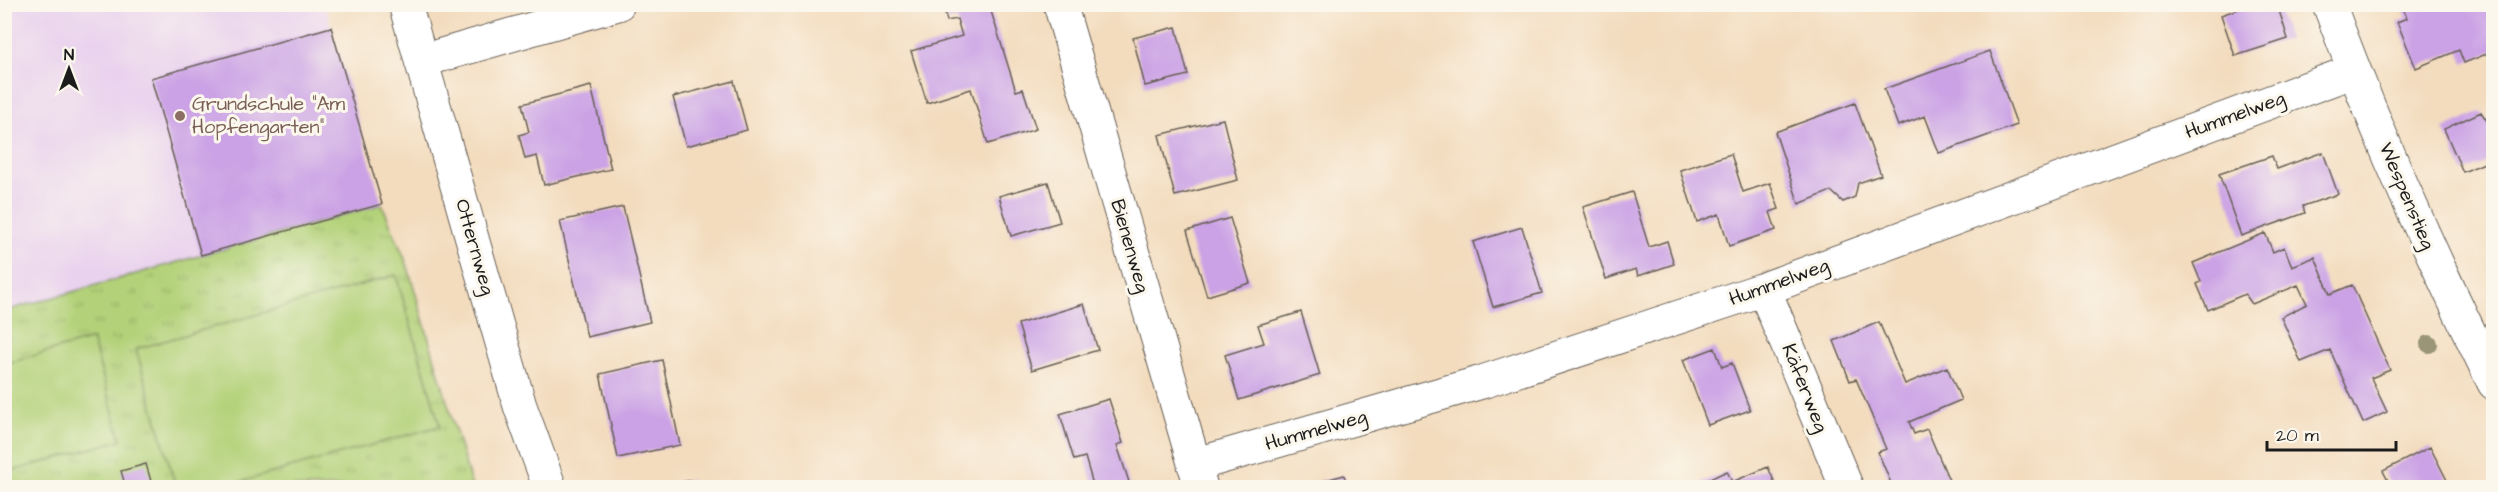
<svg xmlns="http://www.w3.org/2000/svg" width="2498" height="492" font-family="'Architects Daughter',sans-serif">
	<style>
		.built { fill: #e9d2ee }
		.park { fill: url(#park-tufts); stroke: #67764a; stroke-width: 1.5 }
		.pitch { fill: #b2d178; stroke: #67764a; stroke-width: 1.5 }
		.building { fill: #cba2e5 }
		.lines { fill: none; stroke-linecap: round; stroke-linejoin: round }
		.minor-casing { stroke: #675f55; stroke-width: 35 }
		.minor { stroke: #fff; stroke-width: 33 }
		.tree { fill: #999576 }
		.education-dot { fill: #8d6e63; stroke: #fbf7ec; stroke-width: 2 }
		.labels { text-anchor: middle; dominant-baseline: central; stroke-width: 6; stroke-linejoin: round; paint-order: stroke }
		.education-label { font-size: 20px; fill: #785e54; stroke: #fbf7ec; text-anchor: start }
		.street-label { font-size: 20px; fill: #1c1c1c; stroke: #fbf7ec }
	</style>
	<defs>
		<pattern id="park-tufts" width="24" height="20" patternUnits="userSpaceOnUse" patternTransform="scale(1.5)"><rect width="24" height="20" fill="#b2d178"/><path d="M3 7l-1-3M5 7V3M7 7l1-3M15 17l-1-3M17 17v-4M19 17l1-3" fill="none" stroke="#98b367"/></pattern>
	</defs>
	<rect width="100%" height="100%" fill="#fbf7ec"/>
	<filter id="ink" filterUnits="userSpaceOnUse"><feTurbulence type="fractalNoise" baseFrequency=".0167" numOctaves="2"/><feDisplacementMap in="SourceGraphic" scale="12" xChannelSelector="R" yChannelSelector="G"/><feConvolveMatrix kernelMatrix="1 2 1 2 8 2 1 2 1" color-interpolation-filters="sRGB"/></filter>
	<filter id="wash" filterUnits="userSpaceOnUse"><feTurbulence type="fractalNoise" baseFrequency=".008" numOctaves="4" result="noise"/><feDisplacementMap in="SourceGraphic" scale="24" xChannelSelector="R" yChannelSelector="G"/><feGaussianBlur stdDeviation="1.35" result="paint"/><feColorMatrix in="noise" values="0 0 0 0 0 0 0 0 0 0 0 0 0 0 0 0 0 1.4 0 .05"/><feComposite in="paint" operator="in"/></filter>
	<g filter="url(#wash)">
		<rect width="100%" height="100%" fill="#f3dcbe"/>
		<path class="built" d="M5 5H325L382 204 5 311Z"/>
		<path class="park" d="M382 204 407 264 472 487 5 488V311Z"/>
		<path class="pitch" d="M396 275 440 426 222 487H176L136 349Z
			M92 339 121 440 5 473V364Z"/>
		<g id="blocks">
			<path class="building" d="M942 4H999L990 8 1016 91 1023 89 1036 129 988 144 971 89 927 103 911 51 962 36 957 19 947 21Z
				M2253 4H2277L2288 39 2235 56 2221 15Z
				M2401 4H2494V51L2464 63 2459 50 2416 68 2397 22 2407 18Z
				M331 27 382 204 201 255 151 78Z
				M1176 27 1188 75 1145 86 1133 38Z
				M1990 51 2017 125 1939 153 1925 116 1898 126 1884 89Z
				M734 81 747 130 686 146 673 97Z
				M591 86 611 169 544 185 537 156 525 159 519 135 529 132 522 104Z
				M1855 103 1881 175 1858 183 1855 197 1843 202 1831 191 1799 204 1775 132Z
				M2481 112 2487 121 2494 118V159L2463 172 2444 129Z
				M1223 119 1238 180 1175 196 1159 135Z
				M2323 152 2338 194 2303 206 2305 213 2241 236 2219 174 2272 156 2277 169Z
				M1731 154 1743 192 1770 183 1779 209 1770 212 1776 230 1729 246 1719 214 1697 222 1680 170Z
				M1048 182 1060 222 1011 236 999 196Z
				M1632 192 1649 247 1667 241 1674 264 1638 276 1636 269 1606 279 1583 207Z
				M623 207 650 322 587 337 560 221Z
				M1230 218 1250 283 1207 296 1187 231Z
				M1522 227 1542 293 1493 307 1473 242Z
				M2265 233 2273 252 2284 247 2292 266 2315 257 2330 294 2352 285 2390 370 2371 378 2387 412 2363 423 2330 350 2301 362 2281 317 2307 304 2298 285 2252 304 2245 294 2208 310 2197 284 2201 282 2193 263Z
				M1084 304 1098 350 1032 370 1018 324Z
				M1301 312 1320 375 1239 400 1225 355 1264 343 1258 325Z
				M1879 322 1905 384 1947 367 1961 400 1909 422 1914 434 1927 429 1949 480 1931 488H1893L1878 452 1886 449 1856 379 1850 381 1834 341Z
				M1715 348 1722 367 1732 363 1750 410 1708 425 1683 360Z
				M662 360 680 445 618 458 600 374Z
				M1109 399 1123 443 1117 445 1131 488H1094L1085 457 1074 460 1060 414Z
				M2430 447 2451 488H2392L2383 471Z
				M146 464 153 488H126L121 471Z
				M1768 467 1777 488H1690L1727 471 1732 482Z
				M1344 475 1348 488H1301V487Z
				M692 480 694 488H658V486Z"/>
		</g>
	</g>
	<g filter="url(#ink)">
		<use href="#blocks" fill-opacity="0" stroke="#675f55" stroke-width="1.5"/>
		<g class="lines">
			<defs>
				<path id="minor" d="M405 4 520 406 550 488
					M1060 4 1201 487
					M2329 4C2377 134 2433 260 2494 383
					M421 61 618 4
					M1764 289 1847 488
					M1194 465 1482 382 1764 289 2354 71"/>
			</defs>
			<use href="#minor" class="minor-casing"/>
			<use href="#minor" class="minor"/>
		</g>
		<circle class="tree" cx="2429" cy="344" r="9"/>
	</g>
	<circle class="education-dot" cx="180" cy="116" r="6"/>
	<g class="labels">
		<g class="education-label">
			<text x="192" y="104">Grundschule "Am<tspan x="192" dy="23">Hopfengarten"</tspan></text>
		</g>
		<g class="street-label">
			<text transform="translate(2235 115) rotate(-20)">Hummelweg</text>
			<text transform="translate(2407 196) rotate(67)">Wespenstieg</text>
			<text transform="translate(1130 246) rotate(74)">Bienenweg</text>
			<text transform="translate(475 247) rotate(74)">Otternweg</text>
			<text transform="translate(1779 282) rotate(-20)">Hummelweg</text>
			<text transform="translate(1805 388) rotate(68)">Käferweg</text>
			<text transform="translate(1316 430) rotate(-16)">Hummelweg</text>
		</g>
	</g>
	<rect width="2498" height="492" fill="none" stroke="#fbf7ec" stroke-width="24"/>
	<g transform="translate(69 69)" stroke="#fbf7ec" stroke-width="4.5" paint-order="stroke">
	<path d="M0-4.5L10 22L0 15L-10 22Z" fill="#1c1c1c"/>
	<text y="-9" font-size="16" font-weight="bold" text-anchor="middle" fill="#1c1c1c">N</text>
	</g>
	<path d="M2267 441v9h129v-9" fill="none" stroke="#1c1c1c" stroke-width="3"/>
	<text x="2276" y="441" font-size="18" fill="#1c1c1c" stroke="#fbf7ec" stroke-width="4.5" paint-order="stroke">20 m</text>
</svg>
